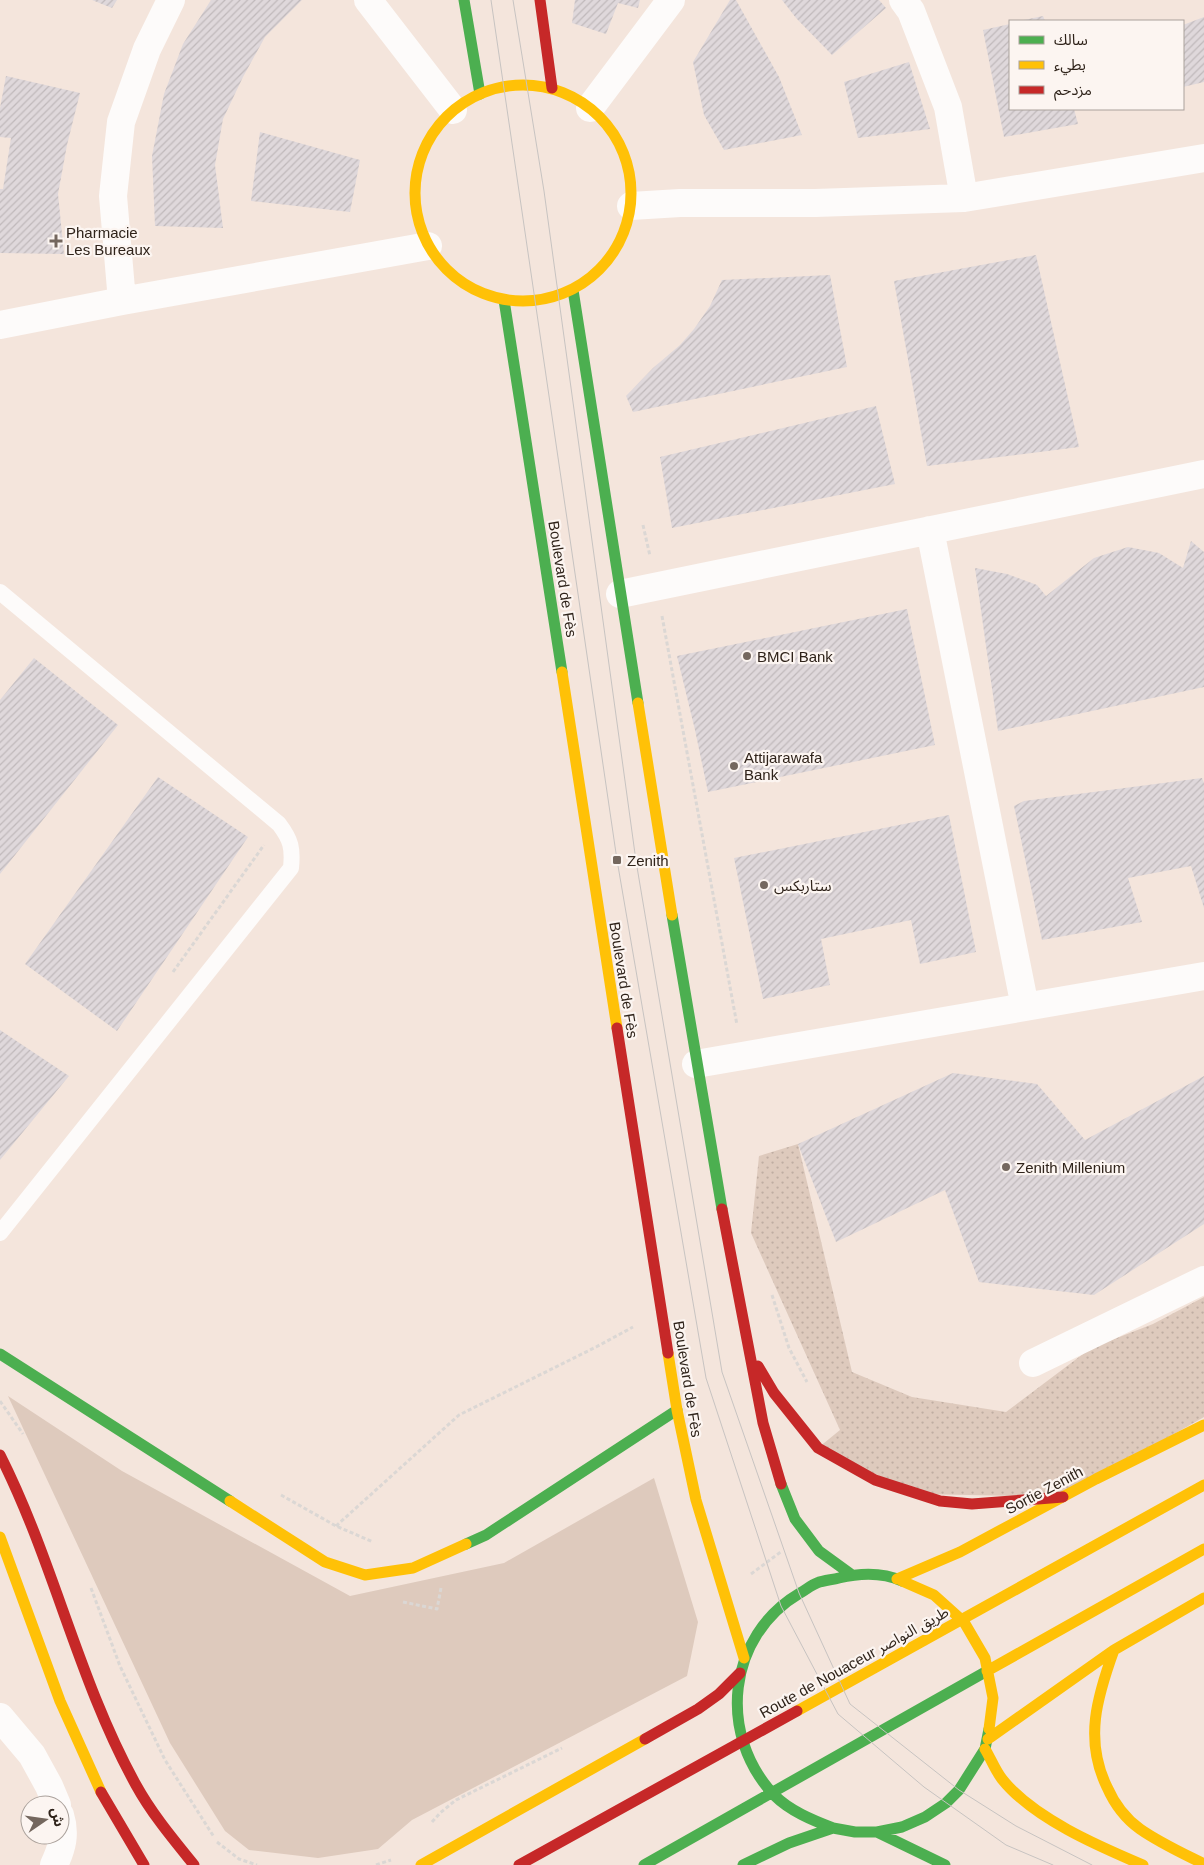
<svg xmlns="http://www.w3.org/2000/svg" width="1204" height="1865" font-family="Arial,'Noto Sans Arabic',sans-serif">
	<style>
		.grass { fill: #decabd }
		.park { fill: url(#park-dots) }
		.building { fill: url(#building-hatch) }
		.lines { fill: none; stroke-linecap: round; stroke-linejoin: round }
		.path { stroke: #dbd7d4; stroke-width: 3; stroke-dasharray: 4 2.5; stroke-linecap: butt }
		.lane { stroke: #fdfbfa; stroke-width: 16 }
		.street { stroke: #fdfbfa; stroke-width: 28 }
		.fast { stroke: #4caf50; stroke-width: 11 }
		.slow { stroke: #ffc107; stroke-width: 11 }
		.jam { stroke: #c62828; stroke-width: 11 }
		.tram { stroke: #c7c3c1; stroke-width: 1 }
		.poi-dot { fill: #74675e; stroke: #fcf5f1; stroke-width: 2 }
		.labels { text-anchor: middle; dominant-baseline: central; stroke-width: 4.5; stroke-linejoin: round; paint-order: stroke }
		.poi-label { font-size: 15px; fill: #2f231a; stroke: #fcf5f1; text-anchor: start }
		.street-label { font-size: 15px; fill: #2f231a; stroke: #fcf5f1 }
	</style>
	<defs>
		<pattern id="park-dots" width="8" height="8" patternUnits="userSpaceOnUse" patternTransform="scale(1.25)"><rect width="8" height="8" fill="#decabd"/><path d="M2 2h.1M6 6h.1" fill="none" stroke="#bfada2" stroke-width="1.8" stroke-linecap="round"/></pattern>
		<pattern id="building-hatch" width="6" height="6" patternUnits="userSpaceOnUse" patternTransform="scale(1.25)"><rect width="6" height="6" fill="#dfd8db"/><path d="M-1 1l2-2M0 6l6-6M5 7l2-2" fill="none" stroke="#c0b9bb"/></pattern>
	</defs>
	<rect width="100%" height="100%" fill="#f4e5dc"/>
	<path class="grass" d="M8 1396 122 1471 350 1596 504 1563 654 1478 698 1622 687 1676 412 1820 378 1849 318 1858 249 1850 225 1831 170 1743Z"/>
	<path class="park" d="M798 1144 852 1372 912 1397 1006 1412 1091 1348 1153 1324 1204 1297V1417L1063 1497 919 1494 818 1448 840 1430 751 1233 759 1156Z"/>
	<path class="building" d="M92 0H117L112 8Z
		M211 0H302L265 37 243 77 223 119 215 165 223 228 155 226 152 156 164 94 183 44Z
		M575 0H640L638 8 618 3 606 34 572 23Z
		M730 0H736L779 77 802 135 724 150 704 115 693 62Z
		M782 0H879L886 8 832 55 796 18Z
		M1043 16 1045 21H1024V20Z
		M1204 17V82L1183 87V25Z
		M1010 24V109H1074L1078 124 1004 137 983 30Z
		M909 62 930 129 858 138 844 82Z
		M6 76 80 93 67 145 58 194 64 254 0 253V189H3L11 138 0 137V108Z
		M260 132 360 160 350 212 251 201Z
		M1036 255 1079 447 927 466 894 281Z
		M830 275 847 367 633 412 626 396 653 368 680 345 694 329 710 306 722 280Z
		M876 406 895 484 672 528 660 457Z
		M1191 541 1204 552V687L998 731 975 568 1007 574 1037 585 1046 596 1094 558 1128 547 1159 553 1183 568Z
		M907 609 935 745 708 792 695 730 677 656Z
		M34 658 118 725 0 874V700Z
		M158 777 248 837 117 1031 25 964Z
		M1202 778 1204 783V908L1191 866 1128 878 1142 922 1042 940 1014 806 1024 801Z
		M949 815 976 952 920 964 911 920 821 939 830 985 763 999 734 858Z
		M0 1030 69 1076 0 1160Z
		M953 1073 1037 1084 1085 1140 1204 1076V1224L1094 1295 979 1282 945 1190 836 1242 798 1144Z"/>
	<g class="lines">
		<path class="path" d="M643 525 650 556
			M662 616 737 1025
			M173 972 264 845
			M772 1295 789 1348 807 1382
			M0 1401 23 1434
			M281 1495 336 1526 373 1542
			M336 1526 459 1415 596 1347 633 1327
			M751 1574 782 1551
			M91 1588 120 1666 165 1760 214 1837
			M403 1602 437 1609 441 1588
			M432 1822 440 1813 456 1800 562 1748
			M217 1842 239 1859 257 1865
			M376 1865 391 1860"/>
		<path class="lane" d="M0 592 279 824C291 840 293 848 291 868L0 1233"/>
		<path class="street" d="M368 0 453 110
			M903 0 911 11 948 107 964 198
			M590 108 671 0
			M631 206 680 203H815L964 198 1204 158
			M122 301 113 196 121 122 147 49 171 0
			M0 325 122 301 428 246
			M930 530 1025 1007
			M620 594 1204 474
			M696 1064 1204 976
			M1033 1363 1204 1280
			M0 1717 32 1755 49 1786 57 1805
			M54 1865C62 1848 66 1834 60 1815"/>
		<path class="fast" d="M464 0 480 94
			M573 290 638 703
			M504 300 562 672
			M672 915 722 1209
			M0 1354 230 1501
			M781 1484 795 1519 819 1551 852 1575
			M466 1544 486 1535 677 1410
			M833 1828C812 1820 790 1811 774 1795 717 1734 727 1636 800 1593 806 1590 811 1585 817 1583 824 1580 832 1580 839 1578 860 1573 882 1572 902 1581
			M877 1832 945 1865
			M644 1865 987 1671
			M743 1865 789 1843 833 1828 855 1832H877L902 1827 925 1817 946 1803 959 1790 985 1749 989 1729"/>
		<path class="slow" d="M415 193a108 108 0 1 1 216 0a108 108 0 1 1-216 0Z
			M562 672 617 1028
			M638 703 672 915
			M668 1353 677 1410 696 1500 744 1658
			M230 1501 325 1562 365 1575 413 1568 466 1544
			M0 1537 60 1701 101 1792
			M897 1579 960 1552 1096 1479 1204 1425
			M902 1581 934 1595 964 1622 985 1658 993 1698 989 1729
			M1114 1650C1097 1697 1084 1740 1107 1787 1114 1803 1126 1819 1140 1829 1160 1843 1182 1853 1204 1864
			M987 1671 1204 1549
			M797 1711 1204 1485
			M988 1739 1114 1650 1204 1598
			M985 1749C991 1759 995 1770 1002 1779 1033 1818 1098 1846 1143 1865
			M421 1865 645 1739"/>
		<path class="jam" d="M540 0 552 88
			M617 1028 668 1353
			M722 1209 763 1423 781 1484
			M758 1366 774 1393 818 1448 875 1480 940 1501 972 1504 1063 1497
			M0 1455C54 1562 78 1680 136 1785 152 1814 173 1839 194 1865
			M645 1739 698 1709 719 1694 740 1673
			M101 1792 144 1865
			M519 1865 797 1711"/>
		<path class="tram" d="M491 0 617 860 706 1378 781 1606 838 1714 924 1787 1006 1845 1053 1865
			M513 0 544 191 636 861 722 1372 799 1593 850 1704 959 1790 1016 1826 1092 1865"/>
	</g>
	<g class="poi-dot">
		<path d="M53.5 233.5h5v5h5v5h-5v5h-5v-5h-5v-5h5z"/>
		<circle cx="747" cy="656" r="5"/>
		<circle cx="734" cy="766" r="5"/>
		<rect x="612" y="855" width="10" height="10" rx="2.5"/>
		<circle cx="764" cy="885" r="5"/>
		<circle cx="1006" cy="1167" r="5"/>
	</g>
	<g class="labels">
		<g class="poi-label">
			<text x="66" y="232">Pharmacie<tspan x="66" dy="17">Les Bureaux</tspan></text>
			<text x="757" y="656">BMCI Bank</text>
			<text x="744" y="757">Attijarawafa<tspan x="744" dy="17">Bank</tspan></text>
			<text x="627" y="860">Zenith</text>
			<text x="774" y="885">ستاربكس</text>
			<text x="1016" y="1167">Zenith Millenium</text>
		</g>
		<g class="street-label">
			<text transform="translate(563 579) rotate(81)">Boulevard de Fès</text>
			<text transform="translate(624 980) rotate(81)">Boulevard de Fès</text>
			<text transform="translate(688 1379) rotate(81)">Boulevard de Fès</text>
			<text transform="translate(1044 1490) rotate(-28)">Sortie Zenith</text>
			<text transform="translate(854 1662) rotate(-29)">Route de Nouaceur طريق النواصر</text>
		</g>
	</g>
	<rect x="1009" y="20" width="175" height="90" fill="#fcf5f1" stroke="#aaa19b"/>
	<rect x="1019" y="36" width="25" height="8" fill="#4caf50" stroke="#aaa19b"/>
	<text x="1054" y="45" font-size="15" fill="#2f231a">سالك</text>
	<rect x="1019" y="61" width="25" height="8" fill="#ffc107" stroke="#aaa19b"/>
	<text x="1054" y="70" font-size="15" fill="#2f231a">بطيء</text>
	<rect x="1019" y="86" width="25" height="8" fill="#c62828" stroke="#aaa19b"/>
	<text x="1054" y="95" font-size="15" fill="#2f231a">مزدحم</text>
	<g transform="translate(45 1820) rotate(77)"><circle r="24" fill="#fcf5f1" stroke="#aaa19b"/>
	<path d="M0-4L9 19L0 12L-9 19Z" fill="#74675e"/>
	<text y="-8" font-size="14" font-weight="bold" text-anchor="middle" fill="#2f231a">ش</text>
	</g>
</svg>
